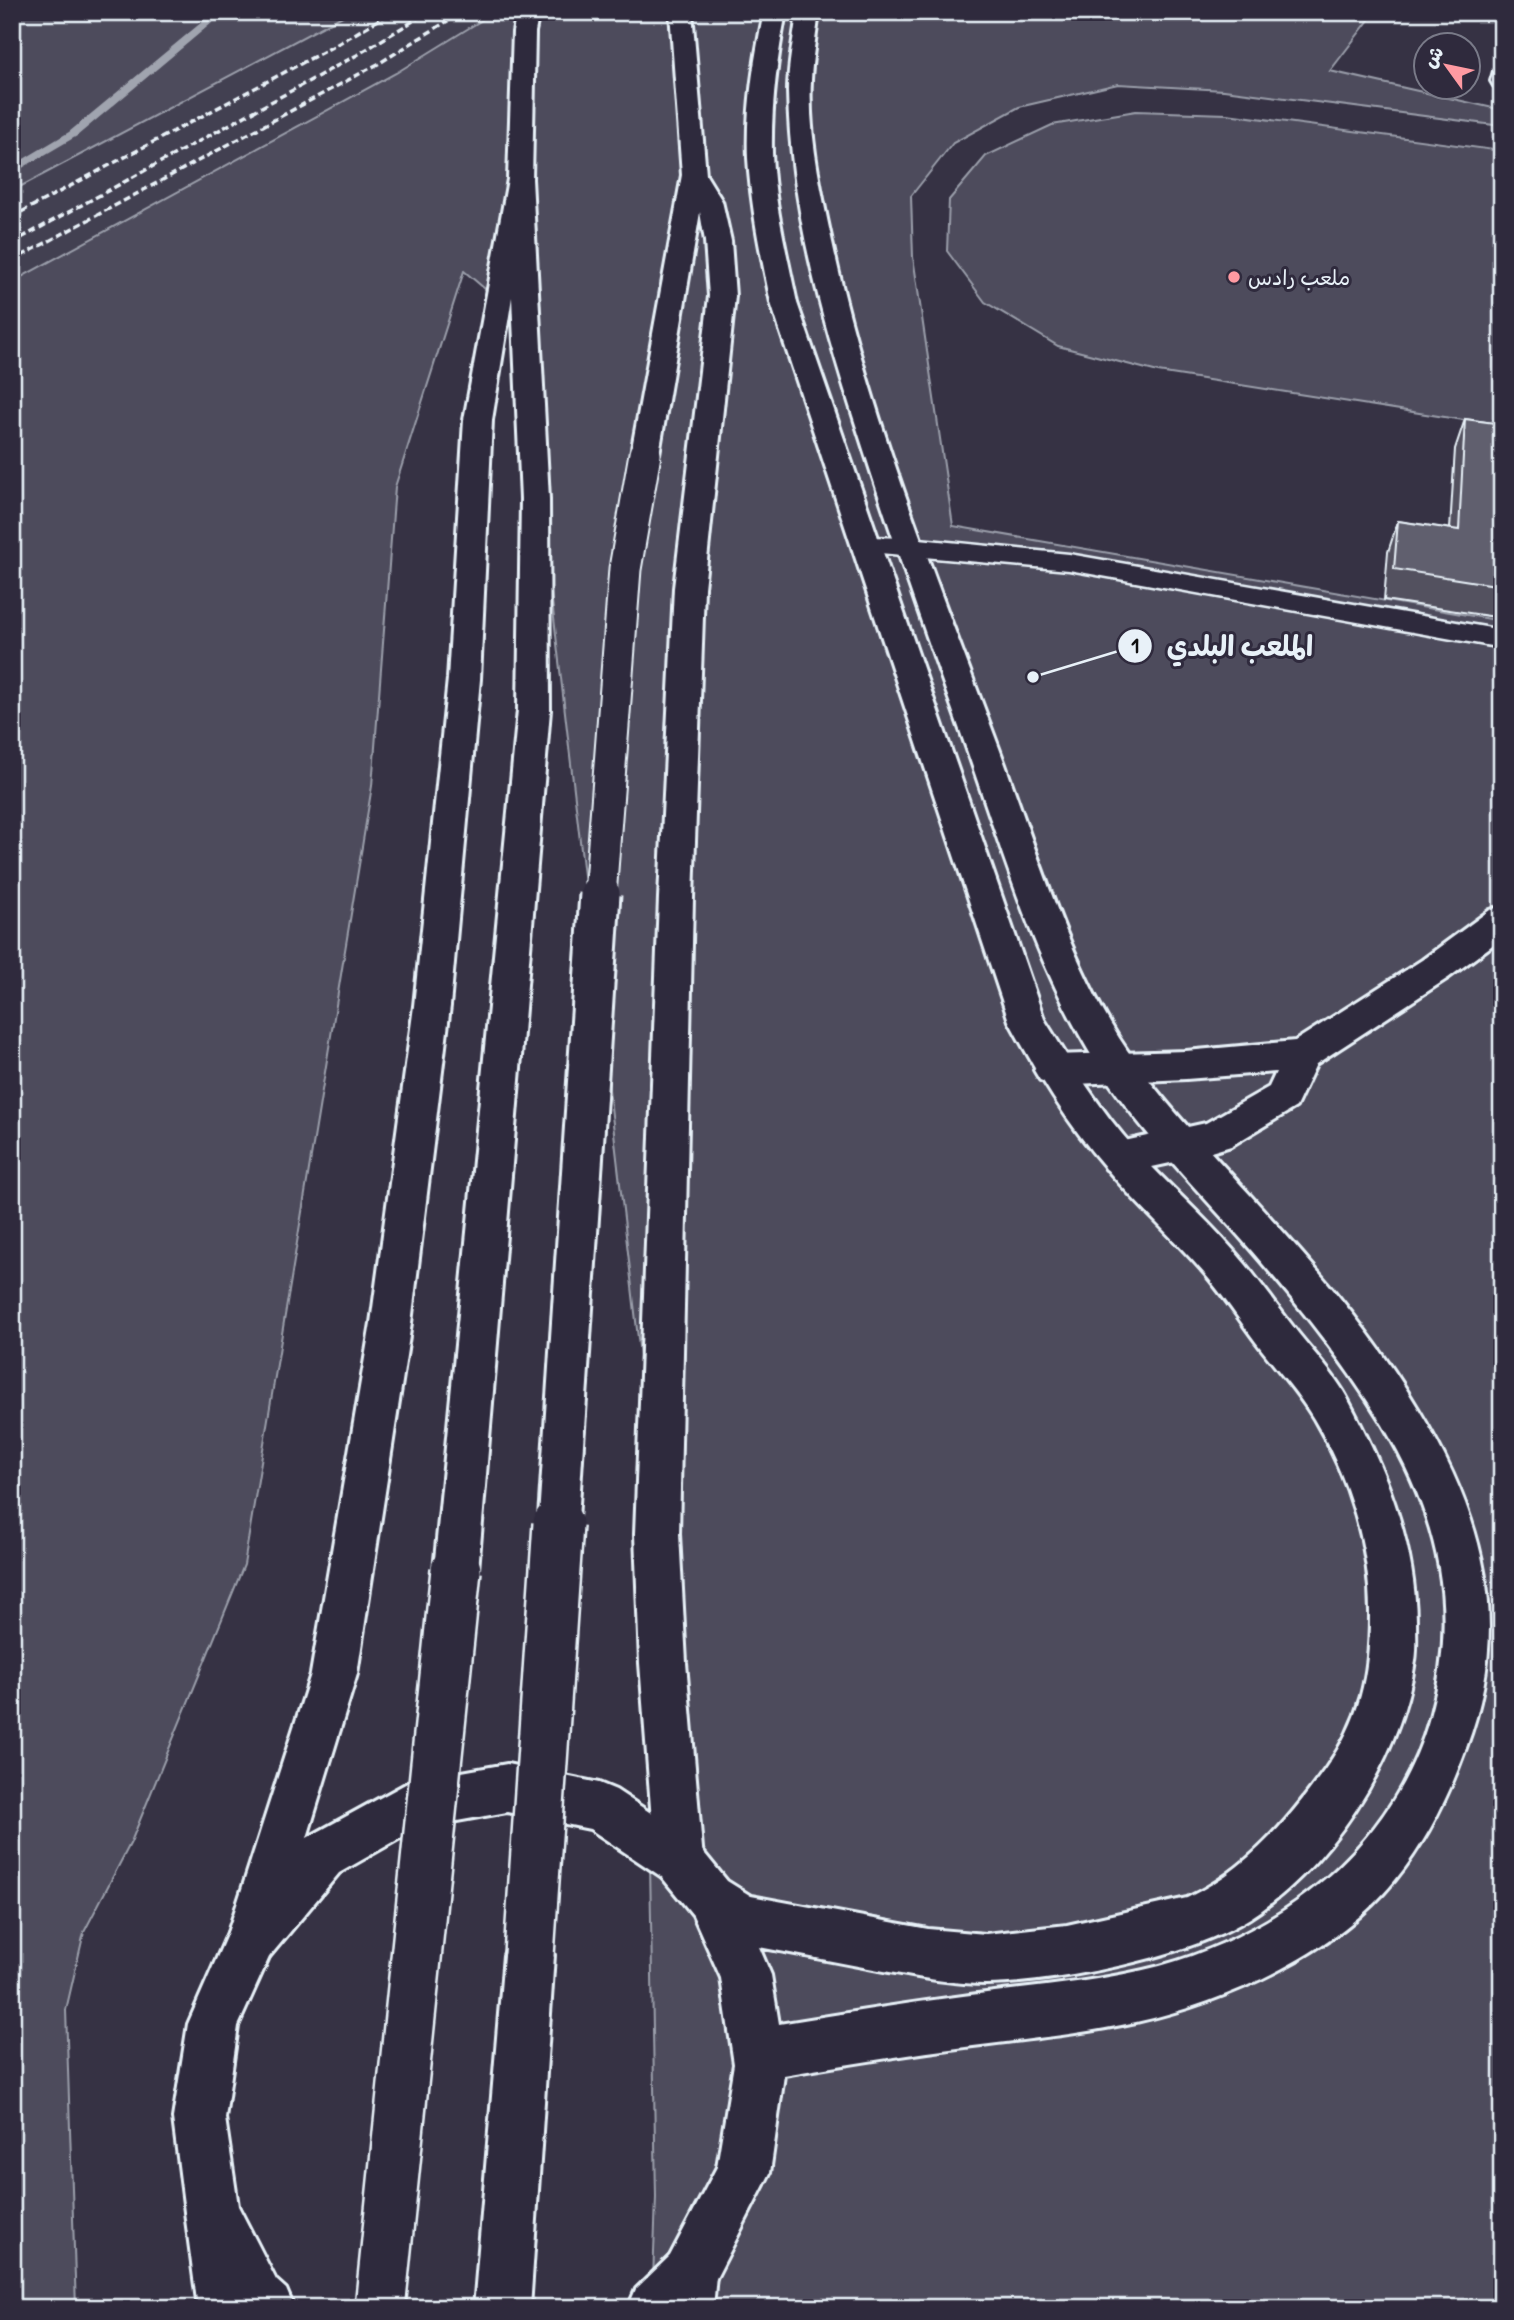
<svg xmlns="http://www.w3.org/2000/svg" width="1514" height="2320" font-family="'Patrick Hand','Playpen Sans Arabic',sans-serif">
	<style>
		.built { fill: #433f51 }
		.green { fill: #4d4b5c; stroke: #9a9eaa; stroke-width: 2 }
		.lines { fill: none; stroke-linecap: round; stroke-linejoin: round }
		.stream { fill: #a0a4af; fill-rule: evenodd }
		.service-casing { stroke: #e8f1f8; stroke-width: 5 }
		.minor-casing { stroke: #e8f1f8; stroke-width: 6 }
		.tertiary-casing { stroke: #e8f1f8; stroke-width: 6 }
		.trunk-casing { stroke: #e8f1f8; stroke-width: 6 }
		.service { fill: #2f2a3d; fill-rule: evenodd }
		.minor { fill: #2f2a3d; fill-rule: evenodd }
		.tertiary { fill: #2f2a3d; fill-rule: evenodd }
		.trunk { fill: #2f2a3d; fill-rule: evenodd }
		.rail { stroke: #e8f1f8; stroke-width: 3.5; stroke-dasharray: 7 3.5; stroke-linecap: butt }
		.trunk-bridge-far2-casing { stroke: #e8f1f8; stroke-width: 35; stroke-linecap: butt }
		.trunk-bridge-far1-casing { stroke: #e8f1f8; stroke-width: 45; stroke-linecap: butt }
		.trunk-bridge-casing { stroke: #e8f1f8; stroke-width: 54; stroke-linecap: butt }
		.trunk-bridge-far2 { stroke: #2f2a3d; stroke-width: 31 }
		.trunk-bridge-far1 { stroke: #2f2a3d; stroke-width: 39 }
		.trunk-bridge { stroke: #2f2a3d; stroke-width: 49 }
		.wall { fill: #53515f; stroke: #e8f1f8; stroke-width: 2 }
		.building { fill: #605e6e; stroke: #e8f1f8; stroke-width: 2 }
		.poi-dot { fill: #ff9aa2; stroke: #2f2a3d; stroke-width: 2.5 }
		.labels { text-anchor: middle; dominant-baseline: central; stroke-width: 6; stroke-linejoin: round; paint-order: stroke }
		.far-poi-label { font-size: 21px; fill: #e8f1f8; stroke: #2f2a3d; text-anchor: start }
		.leader { fill: none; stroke: #e8f1f8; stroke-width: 2.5 }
		.callout-dot { fill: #e8f1f8; stroke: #2f2a3d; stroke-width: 2.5 }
		.mark-label { font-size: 21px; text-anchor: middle; font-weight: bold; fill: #111 }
		.callout-label { font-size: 28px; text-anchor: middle; font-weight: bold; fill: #e8f1f8; stroke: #2f2a3d; stroke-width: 6; stroke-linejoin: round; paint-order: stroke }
	</style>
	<rect width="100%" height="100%" fill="#363244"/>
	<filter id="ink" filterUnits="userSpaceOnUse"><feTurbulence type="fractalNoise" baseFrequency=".0143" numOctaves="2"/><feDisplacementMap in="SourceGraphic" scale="14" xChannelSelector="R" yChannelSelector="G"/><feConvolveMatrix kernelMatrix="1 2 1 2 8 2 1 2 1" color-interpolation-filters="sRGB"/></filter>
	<g filter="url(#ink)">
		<path class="built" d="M350 12H495L396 73 12 282V191Z"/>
		<path class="green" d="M12 12H350L12 191Z
			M495 12H1375L1330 71 1502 110V126L1224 90 1118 84 1019 107 953 143 911 196 913 257 953 526 1502 621V2308H652L656 2197 641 1364 519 318 464 271 395 487 372 786 244 1565 131 1842 84 1932 66 2010 76 2308H12V282L396 73Z
			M1136 111 1227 114 1502 151V426L1158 372 1058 346 985 302 947 251 949 200 986 156 1052 125Z"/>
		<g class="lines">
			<path class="stream" d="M214 12H225L77 136 12 174V166L69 132Z"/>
			<defs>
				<path id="service" d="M867 537 909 538 1069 554 1502 630V648L1069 570 858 551 854 545 858 539Z"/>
				<path id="minor" d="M1502 69V88L1494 86 1491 81 1494 71Z
					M1502 906V938L1448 978 1316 1064 1296 1107 1231 1146 1184 1160 1120 1174 1106 1169 1101 1158 1106 1147 1120 1142 1206 1123 1269 1087 1276 1072 1186 1079 1053 1085 1040 1080 1034 1070 1040 1060 1053 1055 1186 1051 1295 1041 1422 960 1490 910Z"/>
				<path id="tertiary" d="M764 12H786C777 59 771 105 772 153 774 204 787 254 797 303L1044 1019C1072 1064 1099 1109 1135 1149 1167 1184 1203 1215 1234 1251 1257 1277 1277 1306 1298 1333 1314 1353 1334 1374 1346 1396 1384 1466 1415 1540 1416 1621 1416 1634 1417 1648 1415 1661 1401 1760 1327 1874 1240 1924 1181 1958 1054 1983 986 1984 952 1984 917 1977 884 1971 842 1963 801 1955 759 1947L771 1975 779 2024C840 2014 902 2004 963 1996 1029 1987 1095 1983 1160 1966 1285 1931 1394 1845 1430 1717 1460 1610 1439 1519 1383 1425 1339 1353 1285 1288 1229 1225 1182 1173 1132 1121 1095 1061 1032 960 1000 841 960 730 924 629 889 529 857 428 822 319 790 207 788 91 788 65 794 38 797 12H819C816 35 812 58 811 80 808 134 821 190 832 242 869 415 937 582 999 748 1034 842 1066 953 1119 1038 1156 1096 1205 1145 1250 1195 1312 1263 1372 1331 1419 1410 1485 1520 1512 1624 1466 1748 1449 1795 1427 1841 1395 1880 1336 1953 1226 2002 1136 2022 1082 2034 1028 2039 973 2046 910 2054 847 2064 784 2075L770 2173 708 2294 695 2308H628L636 2289 670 2256 717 2167 734 2064 721 1978 693 1915 662 1877 590 1829 507 1812 418 1828 339 1873 269 1957 238 2026 225 2118 238 2206 276 2280 286 2289 294 2308H232L185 2212 173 2118 188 2024 233 1921 305 1839 411 1781 507 1764 599 1783 616 1790 696 1843 727 1881 751 1896 928 1929 986 1934 1067 1925 1187 1898C1247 1870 1288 1821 1326 1768 1360 1720 1370 1675 1370 1617 1371 1549 1349 1478 1314 1419 1298 1392 1275 1367 1256 1342 1239 1319 1223 1295 1205 1274 1173 1237 1137 1205 1106 1168 1067 1123 1037 1073 1009 1021L771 303C761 255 751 207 748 158 746 109 754 60 764 12Z"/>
				<path id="trunk" d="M517 12H539L535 32 532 179 549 499 550 710 478 1570 472 1585 456 1591 440 1585 434 1570 518 710 521 499 512 297 492 420 480 679 450 1006 411 1323 357 1674 276 1939 269 1957 251 1964 233 1957 226 1939 311 1674 371 1323 414 1006 448 679 464 420 508 179 513 32Z
					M670 12H692L706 175 722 201 731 241 735 296 704 588 693 898 679 1534 686 1663 703 1860 696 1877 679 1884 662 1877 655 1860 640 1663 635 1534 659 898 674 588 709 296 705 241 700 212 659 454 655 460 645 462 635 460 631 454 682 175Z
					M529 1930 547 1937 554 1955 530 2308H474L504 1955 511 1937Z
					M212 2185 231 2193 239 2212 253 2308H198L185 2212 193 2193Z
					M689 2248 708 2256 716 2275 713 2308H658L662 2275 670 2256Z"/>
			</defs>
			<use href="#service" class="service-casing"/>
			<use href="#minor" class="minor-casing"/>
			<use href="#tertiary" class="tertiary-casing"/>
			<use href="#trunk" class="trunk-casing"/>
			<use href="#service" class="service"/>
			<use href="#minor" class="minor"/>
			<use href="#tertiary" class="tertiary"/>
			<use href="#trunk" class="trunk"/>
			<path class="rail" d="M12 217 334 46 392 12
				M12 243 357 55 428 12
				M12 261 378 64 462 12"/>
			<defs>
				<path id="trunk-bridge-far2" d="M600 896 625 569 645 454"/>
				<path id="trunk-bridge-far1" d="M558 1526 600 894"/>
				<path id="trunk-bridge" d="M529 1955 558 1524
					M380 2308 456 1570"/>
			</defs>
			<use href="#trunk-bridge-far2" class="trunk-bridge-far2-casing"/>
			<use href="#trunk-bridge-far1" class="trunk-bridge-far1-casing"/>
			<use href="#trunk-bridge" class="trunk-bridge-casing"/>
			<use href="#trunk-bridge-far2" class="trunk-bridge-far2"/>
			<use href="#trunk-bridge-far1" class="trunk-bridge-far1"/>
			<use href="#trunk-bridge" class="trunk-bridge"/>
		</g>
		<path class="wall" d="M1465 419 1502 424V618L1384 600 1388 552 1398 521 1450 529 1455 449Z"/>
		<path class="building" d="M1465 419 1502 424V586L1394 569 1398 521 1459 530Z"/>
	</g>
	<circle class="poi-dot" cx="1234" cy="277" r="7"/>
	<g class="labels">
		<g class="far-poi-label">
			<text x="1248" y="277">ملعب رادس</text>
		</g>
	</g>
	<path class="leader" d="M1033 677L1135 646"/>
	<g class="callout-dot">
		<circle cx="1033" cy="677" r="7"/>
		<circle cx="1135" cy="646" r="18"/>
	</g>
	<g class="mark-label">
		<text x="1135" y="653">1</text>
	</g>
	<g class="callout-label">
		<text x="1240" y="656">الملعب البلدي</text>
	</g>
	<rect width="1514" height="2320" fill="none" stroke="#2f2a3d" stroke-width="42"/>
	<rect x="21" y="21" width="1472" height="2278" fill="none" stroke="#e8f1f8" stroke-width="2.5" filter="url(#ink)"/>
	<g transform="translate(1447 66) rotate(303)"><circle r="33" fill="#2f2a3d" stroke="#797a88" stroke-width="2"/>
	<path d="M0-5L12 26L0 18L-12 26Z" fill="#ff9aa2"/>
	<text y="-10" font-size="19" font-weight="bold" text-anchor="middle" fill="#e8f1f8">ش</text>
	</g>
</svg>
